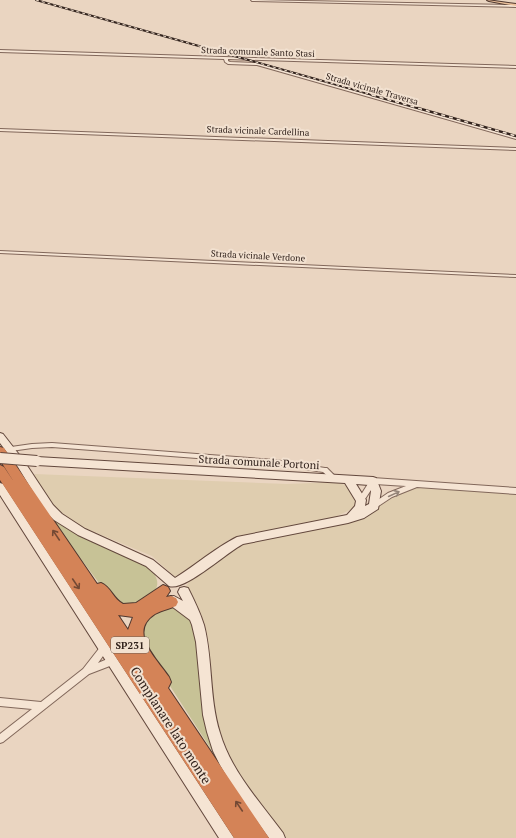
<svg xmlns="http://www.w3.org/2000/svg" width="516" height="838" font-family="'PT Serif',serif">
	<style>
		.farmland { fill: #dfcdaf }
		.green { fill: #c7c296 }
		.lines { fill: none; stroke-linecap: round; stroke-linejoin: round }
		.street-casing { stroke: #81675a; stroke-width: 2 }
		.secondary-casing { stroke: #63483d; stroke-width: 2 }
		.primary-casing { stroke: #4f372e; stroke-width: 2 }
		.highway-casing { stroke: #4f372e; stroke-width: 2 }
		.street { fill: #f5e4d3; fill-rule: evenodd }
		.secondary { fill: #f5e4d3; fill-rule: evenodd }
		.primary { fill: #ebc19b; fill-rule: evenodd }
		.highway { fill: #d48357; fill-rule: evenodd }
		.rail-far1-casing { stroke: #32231d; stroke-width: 2 }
		.rail-casing { stroke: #32231d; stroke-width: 2.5 }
		.rail-far1 { stroke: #f2e1d0; stroke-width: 1; stroke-dasharray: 3; stroke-linecap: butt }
		.rail { stroke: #f2e1d0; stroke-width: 1.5; stroke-dasharray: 4; stroke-linecap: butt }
		.secondary-bridge-casing { stroke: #63483d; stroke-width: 12; stroke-linecap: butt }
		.secondary-bridge { stroke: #f5e4d3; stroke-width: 10 }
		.oneway { stroke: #948478 }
		.oneway2 { stroke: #734934 }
		.labels { text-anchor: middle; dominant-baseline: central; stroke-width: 4; stroke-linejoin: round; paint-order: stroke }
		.far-street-label { font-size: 9px; fill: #32231d; stroke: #f2e1d0 }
		.shield { fill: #f2e1d0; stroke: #6c5c53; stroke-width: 1 }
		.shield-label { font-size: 10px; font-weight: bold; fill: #32231d }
		.street-label { font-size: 11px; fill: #32231d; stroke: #f2e1d0 }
		.near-street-label { font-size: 13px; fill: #32231d; stroke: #f2e1d0 }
	</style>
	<rect width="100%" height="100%" fill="#ead5c1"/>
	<path class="farmland" d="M34 474 287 484 335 482 349 486 356 494V507L333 518 230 539 181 577H175L152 556 75 524 62 514 51 505Z
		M416 485 516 491V838H278L224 760 199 631 183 590 199 569 229 546 348 519 390 495Z"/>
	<path class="green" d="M48 515 145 563C170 587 153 596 130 607L111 599Z
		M173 606 191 619 220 763 144 646 143 624 150 615Z"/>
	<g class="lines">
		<defs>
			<path id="street" d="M251 0 516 5V7L252 1Z
				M0 50 516 66V68L228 59V61L230 62 258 63 516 137V139L257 65 228 64 225 62 224 59 0 52Z
				M0 129 516 148V150L0 131Z
				M0 251 516 275V277L0 253Z
				M52 443 275 460 325 468H327L337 478 336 480H332L323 472 275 464 52 447 32 448 11 451H9L8 449 9 447H11L32 444Z
				M373 478 516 488V494L417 487 392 497 374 509 372 508 371 506 372 504 388 493 406 486 375 484 363 502 361 503 359 502 358 500 359 498 371 479Z
				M104 645 107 646 108 649 98 663 112 657 115 658 116 661 115 664 89 674 3 742 0 743V734L32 709 0 706V698L41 702 83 669 101 646Z"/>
			<path id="secondary" d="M0 433 3 434 24 461 53 505 62 514 85 529 153 560 175 578C196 565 215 548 237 537L347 515 355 506 356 501 345 483 37 465 34 464 32 461 34 458 37 457 373 477 376 478 381 491 378 509 364 518 348 523 243 544C227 552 184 592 169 586L146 566 78 535 54 520 45 511 18 467 0 443ZM356 484 369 485 371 491 369 504 365 506 366 500Z
				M0 483 3 484 234 838H219L0 495Z
				M184 587 188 588C194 600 200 612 204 625 213 660 209 698 220 733 231 771 260 802 283 833L285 838H269L236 792 220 765 213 751 207 732 203 715 196 642 192 625 190 620 170 605 168 601 170 597 174 596 183 601 178 592 180 588Z"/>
			<path id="primary" d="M487 0 516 4V6L489 1Z"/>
			<path id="highway" d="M0 447 4 448 97 584 101 583C111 587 113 599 123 604L136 603 163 585 168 587 170 591 166 597 171 596 176 598 178 602 176 606C169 609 162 610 155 614 127 632 157 659 169 677L171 682 168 688 269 838H234L0 480V465L4 467 14 482 0 460ZM118 615 133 617 128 630Z"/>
		</defs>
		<use href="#street" class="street-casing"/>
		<use href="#secondary" class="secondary-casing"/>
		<use href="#primary" class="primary-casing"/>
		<use href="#highway" class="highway-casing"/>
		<use href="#street" class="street"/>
		<use href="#secondary" class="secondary"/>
		<use href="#primary" class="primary"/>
		<use href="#highway" class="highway"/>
		<defs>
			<path id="rail-far1" d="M36 0 376 96"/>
			<path id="rail" d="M372 95 516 136"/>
		</defs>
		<use href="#rail-far1" class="rail-far1-casing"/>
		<use href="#rail" class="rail-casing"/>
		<use href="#rail-far1" class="rail-far1"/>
		<use href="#rail" class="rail"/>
		<defs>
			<path id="secondary-bridge" d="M0 458 37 461"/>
		</defs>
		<use href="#secondary-bridge" class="secondary-bridge-casing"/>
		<use href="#secondary-bridge" class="secondary-bridge"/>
	</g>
	<defs><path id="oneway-shaft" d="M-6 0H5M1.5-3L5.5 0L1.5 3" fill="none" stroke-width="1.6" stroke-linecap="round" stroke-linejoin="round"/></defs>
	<use class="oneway" href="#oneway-shaft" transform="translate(394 494) rotate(-25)"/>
	<g class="oneway2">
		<use href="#oneway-shaft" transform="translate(56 535) rotate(-124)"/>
		<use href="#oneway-shaft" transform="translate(76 584) rotate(56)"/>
		<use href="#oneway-shaft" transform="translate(239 806) rotate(-124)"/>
	</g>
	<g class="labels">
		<g class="far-street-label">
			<text transform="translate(258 52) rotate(2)">Strada comunale Santo Stasi</text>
			<text transform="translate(372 89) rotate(16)">Strada vicinale Traversa</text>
			<text transform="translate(258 131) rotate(2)">Strada vicinale Cardellina</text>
			<text transform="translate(258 256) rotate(3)">Strada vicinale Verdone</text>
		</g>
		<rect class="shield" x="111" y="637" width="38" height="16" rx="3"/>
		<g class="shield-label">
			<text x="130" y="645">SP231</text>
		</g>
		<g class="street-label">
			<text transform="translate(259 462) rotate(3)">Strada comunale Portoni</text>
		</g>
		<g class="near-street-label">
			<text transform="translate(171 725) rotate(57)">Complanare lato monte</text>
		</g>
	</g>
</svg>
